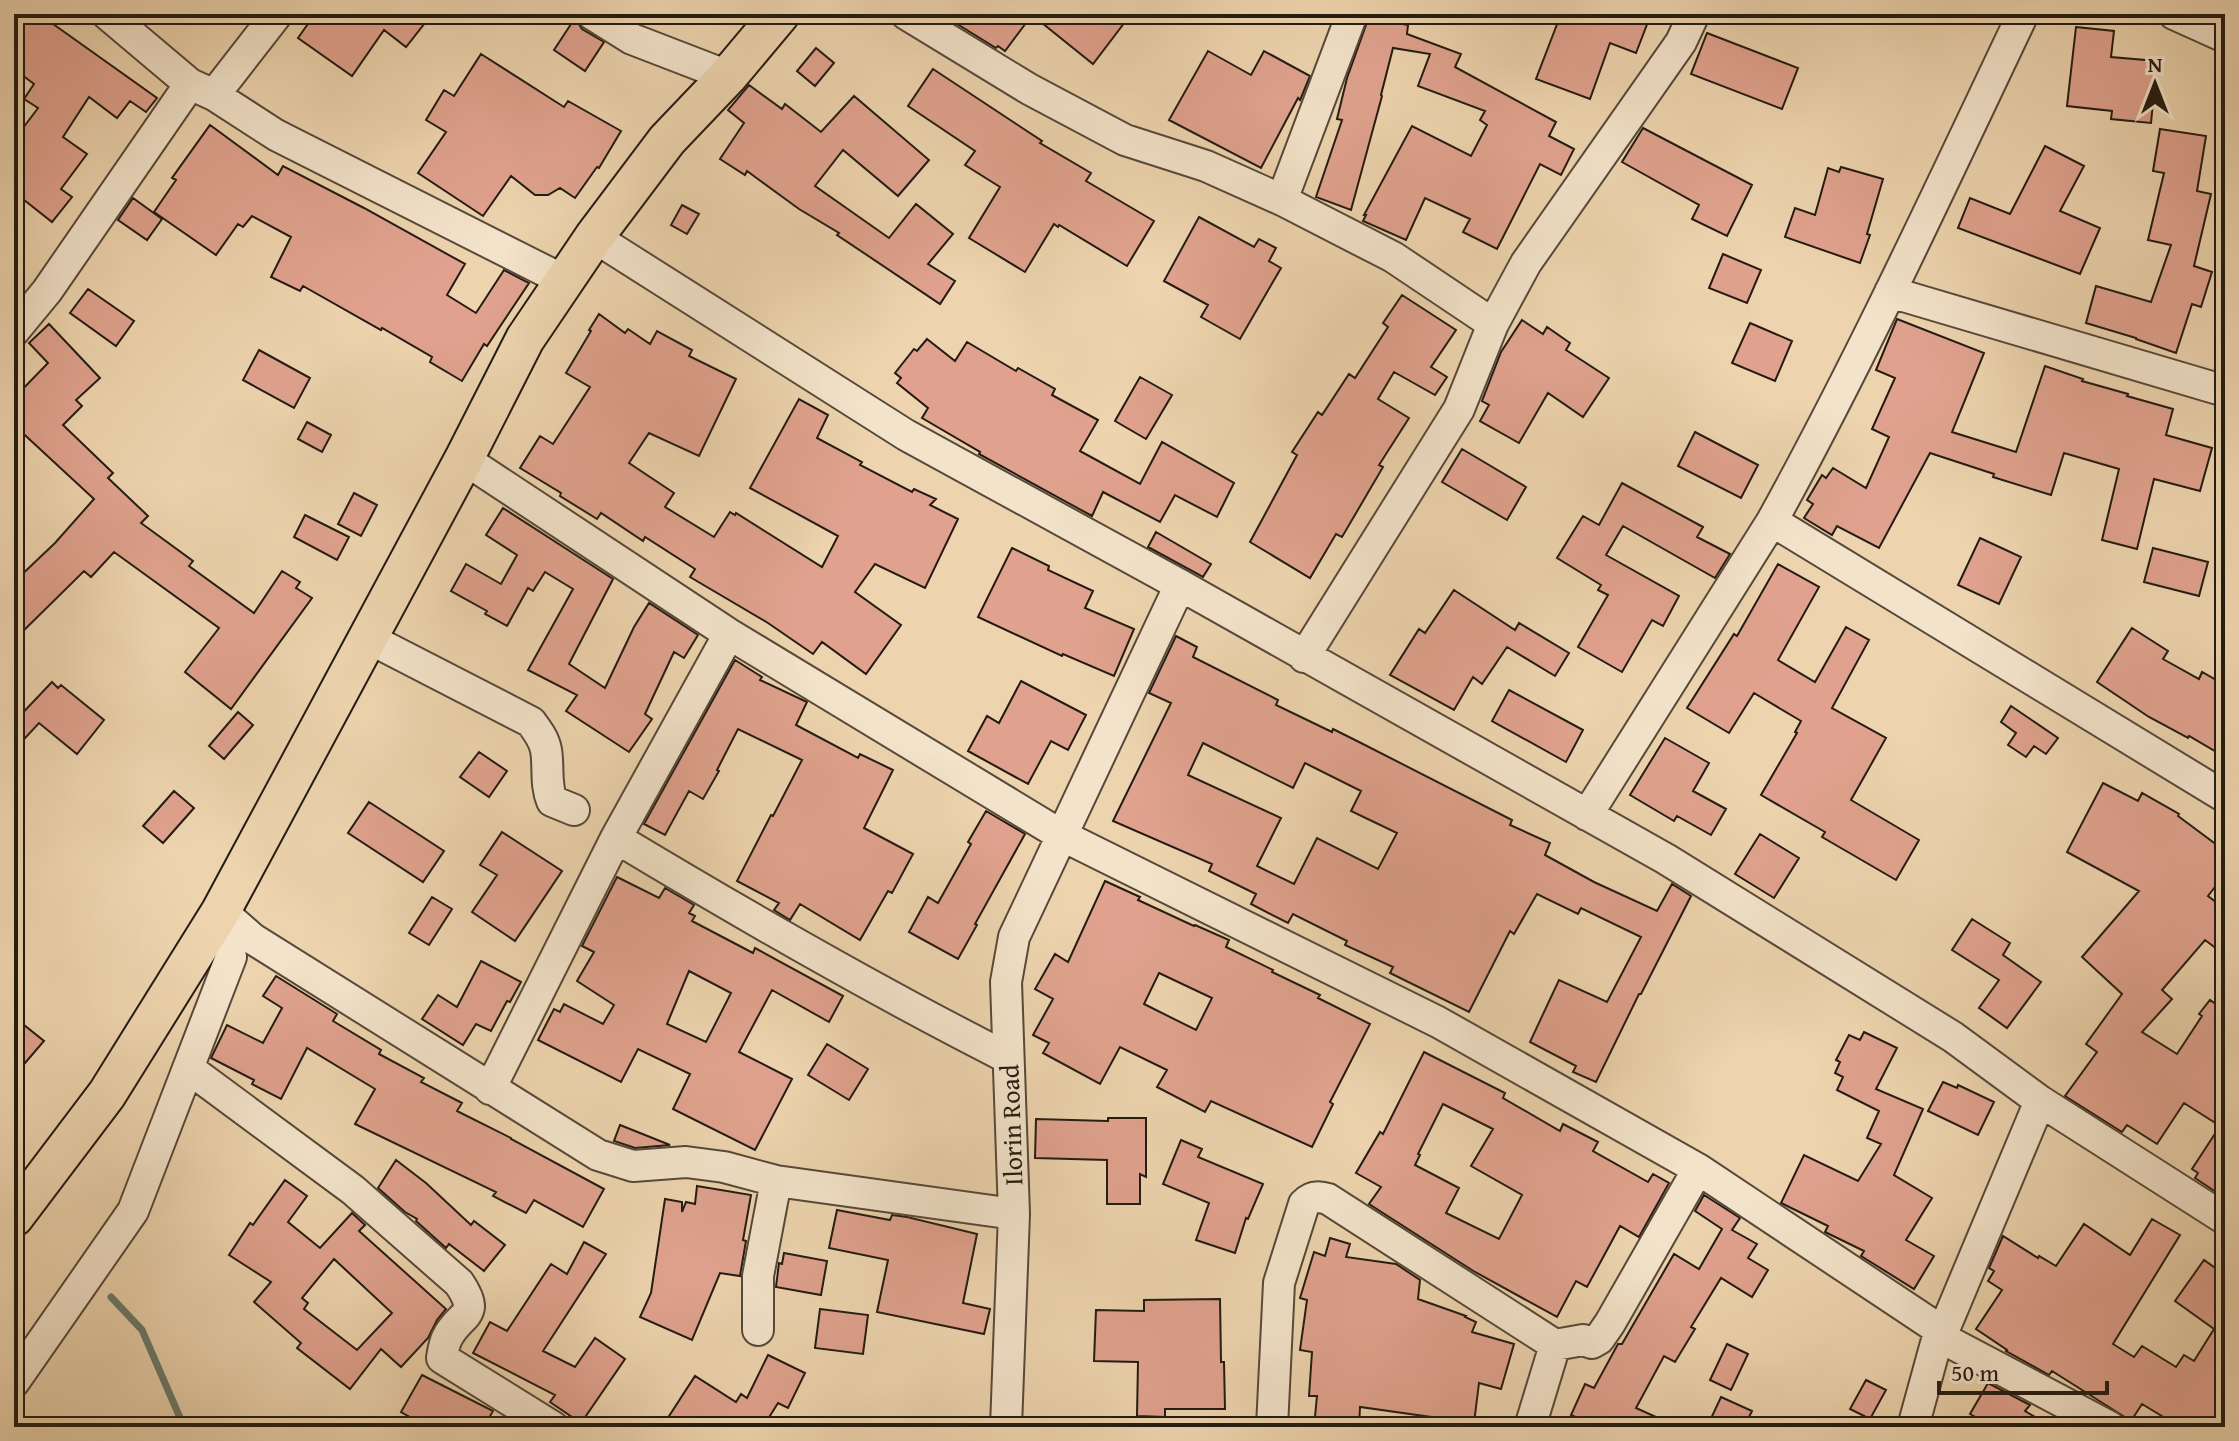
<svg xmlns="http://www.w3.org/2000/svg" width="2239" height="1441" font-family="'Gentium Book Plus',serif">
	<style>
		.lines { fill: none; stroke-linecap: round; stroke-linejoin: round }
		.stream { stroke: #6a7a6b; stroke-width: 7 }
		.building { fill: #e0a28e; stroke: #231b12; stroke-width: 2; fill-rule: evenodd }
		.minor-casing { stroke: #564939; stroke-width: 34 }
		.major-casing { stroke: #231b12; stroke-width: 42 }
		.minor { stroke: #f3e3ca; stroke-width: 30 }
		.major { stroke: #edd4ae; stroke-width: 38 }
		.labels { text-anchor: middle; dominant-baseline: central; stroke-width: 6; stroke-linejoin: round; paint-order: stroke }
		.street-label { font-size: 26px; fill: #231b12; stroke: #f3e3ca }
	</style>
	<rect width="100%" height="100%" fill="#edd4ae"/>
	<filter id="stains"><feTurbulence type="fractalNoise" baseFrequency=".0025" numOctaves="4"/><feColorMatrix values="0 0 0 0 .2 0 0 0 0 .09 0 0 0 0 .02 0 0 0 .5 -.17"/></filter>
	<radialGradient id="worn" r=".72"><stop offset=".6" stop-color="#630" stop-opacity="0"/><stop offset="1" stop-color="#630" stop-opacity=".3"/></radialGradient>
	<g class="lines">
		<path class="stream" d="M111 1297 142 1330 184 1427"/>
	</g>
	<path class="building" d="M14 14H39L157 98 146 112 130 101 117 118 89 97 63 137 87 154 61 189 72 197 52 222 14 192V140L38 108 24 99 34 84 14 69Z
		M315 14H432L406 47 384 30 352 76 298 38Z
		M941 14H1131L1093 64 1032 15 1005 51 998 46 996 48Z
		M1370 14H1388L1387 21 1408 25 1407 34 1461 54 1455 67 1556 122 1549 136 1574 149 1561 175 1540 164 1497 249 1463 232 1470 219 1425 198 1406 240 1363 221 1366 215H1364L1412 126 1471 156 1487 125 1480 120 1485 111 1418 86 1430 54 1393 48 1381 95 1382 96 1351 210 1316 197 1342 120 1337 119 1347 78Z
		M1561 14H1651L1636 53 1610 43 1590 99 1536 79Z
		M575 18 582 29 604 42 585 71 554 50Z
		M2076 27 2114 31 2111 57 2157 61 2151 123 2111 119 2112 111 2067 106Z
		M1707 33 1798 68 1782 109 1691 74Z
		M816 48 834 63 815 86 797 71Z
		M1208 51 1251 75 1264 51 1310 76 1301 98 1300 100 1298 98 1261 168 1169 120Z
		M481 54 564 107 568 101 621 131 599 168 597 167 575 198 560 188 548 195H535L511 176 483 216 418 173 446 132 426 120 444 90 454 96Z
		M933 69 1042 141 1040 143 1091 173 1086 181 1154 221 1127 266 1059 225 1058 227 1054 224 1025 272 969 238 1000 187 965 165 975 151 908 106Z
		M749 85 782 109 785 104 821 132 854 96 929 160 898 196 843 150 815 186 889 238 916 204 953 234 928 264 955 281 940 304 837 235 839 233 799 209 747 171 745 175 720 159 744 123 728 110Z
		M210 125 278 175 283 166 364 208 465 264 447 295 476 313 504 270 529 283 487 346 484 344 462 381 430 362 432 357 382 328 381 330 303 286 300 291 271 277 291 237 252 216 243 227 238 224 216 255 154 212 176 180 172 178Z
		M1643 128 1752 185 1727 236 1692 219 1699 205 1622 162Z
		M2160 129 2206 136 2197 191 2211 194 2194 266 2212 272 2201 307 2192 304 2176 353 2136 339V338L2086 323 2096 286 2151 302 2171 245 2148 240 2164 173 2153 171Z
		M2045 146 2084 166 2060 211 2100 228 2080 274 1958 228 1970 198 2010 214Z
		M1841 167 1883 179 1867 234 1870 235 1860 263 1785 237 1795 208 1815 215 1828 168 1839 172Z
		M133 198 162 219 147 240 118 220Z
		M682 205 699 214 687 234 671 225Z
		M1199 217 1254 247 1259 239 1276 248 1269 261 1281 268 1240 339 1201 317 1208 305 1164 281Z
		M1723 254 1761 270 1747 303 1709 288Z
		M88 289 134 321 116 346 70 313Z
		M1402 295 1456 330 1431 367 1447 377 1435 395 1394 372 1378 399 1409 418 1379 465 1383 467 1342 537 1336 534 1310 578 1250 542 1297 455 1292 452 1318 412 1322 415 1349 374 1355 378 1388 327 1383 323Z
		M599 314 625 333 628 329 650 344 657 331 692 350 689 356 736 379 699 456 649 433 629 463 674 493 665 507 714 537 730 512 735 515 736 513 822 567 838 536 750 488 799 399 828 415 817 438 862 462 860 465 912 492 914 489 936 499 930 505 958 519 925 588 875 564 855 592 901 625 866 674 822 642 813 654 768 623 690 577 695 569 645 537 643 541 601 513 597 519 560 496 561 493 520 468 540 436 553 444 590 387 566 373 591 331 589 330Z
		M1897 319 1984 353 1952 432 2016 452 2045 366 2083 379 2082 381 2128 394 2127 396 2173 409 2166 435 2212 448 2200 491 2154 479 2137 549 2102 540 2119 469 2064 453 2051 495 1993 477 1994 474 1930 453 1879 548 1837 526 1832 535 1804 518 1813 504 1807 500 1822 475 1826 478 1833 468 1866 488 1889 437 1872 429 1895 378 1876 370Z
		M1522 320 1543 334 1547 327 1570 343 1566 350 1609 378 1583 417 1548 393 1519 443 1480 421 1489 405 1482 401 1501 352Z
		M1750 323 1792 341 1775 381 1732 363Z
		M49 324 100 378 76 400 82 406 63 425 113 473 108 478 148 516 141 523 193 561 189 566 254 613 282 571 300 582 296 588 312 598 231 709 185 672 219 628 114 552 91 577 84 571 14 640V582L55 543 94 499 14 425V398L48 363 29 343Z
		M927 339 955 361 967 342 1016 371 1018 368 1055 389 1052 395 1098 420 1080 451 1140 484 1162 442 1234 483 1217 517 1175 495 1160 522 1103 492 1092 516 979 454 980 452 922 418 928 408 897 383 901 378 895 373 914 349 917 351Z
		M259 350 310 378 294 408 243 380Z
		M1140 377 1172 395 1146 439 1115 421Z
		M307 422 331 435 322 452 298 439Z
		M1695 432 1758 465 1741 498 1678 466Z
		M1462 449 1526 487 1507 520 1442 482Z
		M1622 483 1703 527 1697 537 1730 554 1715 578 1623 526 1606 555 1679 596 1663 626 1652 620 1622 672 1578 647 1608 595 1598 590 1601 585 1557 558 1583 516 1599 525Z
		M354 493 377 505 361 536 338 524Z
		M503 508 613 579 569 664 605 688 634 627 649 603 698 635 684 658 674 652 645 714 652 719 629 752 566 711 577 695 528 670 573 589 545 572 533 591 528 588 507 626 485 614 487 611 451 591 466 564 501 584 517 555 486 535Z
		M305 515 349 537 337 560 294 537Z
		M1156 532 1211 564 1203 577 1148 547Z
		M1980 538 2021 557 1999 604 1958 585Z
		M1012 548 1049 566 1048 570 1093 591 1085 608 1134 629 1114 676 1063 654 1062 656 978 617Z
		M2153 548 2208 562 2199 596 2144 582Z
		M1778 564 1819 587 1778 660 1815 682 1846 627 1869 640 1832 708 1886 738 1851 800 1919 840 1896 880 1822 837 1825 832 1761 795 1797 733 1795 732 1801 721 1754 693 1729 733 1687 708 1734 634 1737 636Z
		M1454 590 1515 630 1519 623 1569 653 1555 676 1507 647 1482 684 1473 677 1454 710 1390 675 1419 629 1425 633Z
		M2132 628 2168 651 2163 659 2199 679 2202 672 2225 685V757L2189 736 2188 738 2149 717 2097 682Z
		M1176 636 1197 647 1193 657 1278 700 1276 705 1332 732 1333 729 1361 743 1512 820 1510 825 1550 843 1545 855 1594 882 1657 911 1672 884 1691 896 1641 994H1639L1596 1082 1573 1072 1576 1066 1530 1042 1559 980 1607 1002 1641 937 1581 908 1578 914 1537 894 1514 934 1510 931 1469 1012 1390 973 1393 967 1345 945 1347 941 1293 914 1288 923 1251 904 1256 894 1209 871 1212 864 1113 821 1171 703 1149 693ZM1203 743 1293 788 1305 763 1361 791 1351 811 1397 833 1378 869 1317 838 1294 884 1257 866 1281 818 1188 775Z
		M735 660 762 677 760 680 807 702 796 725 858 758 860 754 893 770 864 828 913 854 892 893 888 891 860 940 800 904 790 920 774 910 779 903 737 881 771 815 773 816 802 760 738 729 717 770 719 771 703 799 689 791 665 835 644 824Z
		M1021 681 1086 715 1068 750 1051 741 1028 784 968 751 987 716 999 723Z
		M52 682 58 688 61 685 104 720 77 754 39 723 14 750V722Z
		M1509 690 1583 730 1566 762 1492 721Z
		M2011 706 2058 738 2046 754 2034 746 2026 757 2008 745 2016 733 2001 722Z
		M238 712 253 725 224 759 209 746Z
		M1665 738 1709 763 1693 791 1726 809 1711 835 1677 816 1674 821 1630 795Z
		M479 752 507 771 489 797 460 777Z
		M2103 783 2138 801 2142 793 2179 814 2178 816 2225 851V874L2208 896 2225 909V955L2205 940 2162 990 2172 999 2142 1032 2177 1054 2202 1016 2199 1014 2210 1000 2225 1011V1198L2195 1178 2198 1173 2192 1169 2220 1126 2184 1103 2157 1144 2127 1125 2122 1132 2065 1096 2097 1052 2086 1044 2122 994 2082 957 2139 891 2067 852Z
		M174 791 194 808 163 843 143 826Z
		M369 802 444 851 423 882 348 833Z
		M986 811 1025 834 975 924 977 925 958 959 909 932 928 897 938 903 971 844 968 842Z
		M502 832 562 871 515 941 472 912 497 875 480 865Z
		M1760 834 1799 858 1774 898 1735 874Z
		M617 877 659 898 665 888 694 905 689 913 695 916 692 921 753 953 755 948 843 996 829 1022 772 990 739 1052 792 1079 755 1150 673 1109 690 1074 638 1049 621 1082 538 1040 554 1009 560 1012 564 1004 603 1024 614 1005 577 981 594 952 582 946ZM689 971 731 993 706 1042 667 1024Z
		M1105 881 1140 897 1138 900 1194 926 1195 925 1229 940 1226 947 1273 970 1272 972 1320 995 1318 998 1370 1024 1330 1102 1333 1104 1312 1147 1211 1101 1205 1112 1157 1087 1167 1070 1120 1047 1100 1084 1043 1053 1049 1043 1033 1035 1053 999 1035 989 1055 954 1068 962ZM1159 973 1212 998 1196 1030 1144 1004Z
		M432 897 452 909 429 945 409 933Z
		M1972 919 2010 943 2003 955 2041 982 2007 1028 1979 1008 1999 980 1952 950Z
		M481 961 521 982 510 1002 507 1001 491 1031 476 1024 463 1045 422 1019 438 995 457 1007Z
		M276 976 337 1014 333 1021 381 1050 379 1054 424 1078 421 1082 462 1103 457 1111 511 1138V1139L604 1189 583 1227 534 1200 526 1213 493 1196 496 1192 355 1124 375 1089 307 1048 281 1099 252 1084 254 1080 211 1058 227 1025 263 1043 282 1008 263 996Z
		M14 1017 44 1041 25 1063 14 1054Z
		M1864 1032 1897 1048 1876 1089 1923 1109 1894 1175 1932 1198 1906 1240 1934 1256 1914 1289 1861 1256 1864 1251 1825 1232 1828 1226 1781 1203 1804 1155 1858 1181 1881 1144 1867 1138 1879 1111 1837 1090 1843 1077 1835 1073 1840 1062 1836 1060 1849 1035 1860 1040Z
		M827 1044 868 1069 849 1100 808 1075Z
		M1424 1052 1505 1093 1503 1098 1560 1131 1563 1124 1598 1142 1593 1151 1648 1182 1653 1174 1669 1183 1639 1237 1620 1226 1587 1287 1576 1281 1557 1317 1475 1272 1369 1204 1381 1187 1356 1173 1380 1132 1383 1134ZM1443 1104 1493 1129 1471 1166 1522 1195 1499 1239 1446 1213 1459 1188 1415 1165 1420 1155 1418 1154Z
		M1943 1082 1957 1088 1958 1085 1994 1102 1978 1135 1928 1111Z
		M1108 1118H1146V1177L1140 1174V1204H1107V1160L1035 1158 1036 1119 1108 1121Z
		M620 1125 670 1145 635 1148 614 1141Z
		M1181 1140 1202 1149 1198 1157 1263 1184 1248 1219 1246 1218 1235 1253 1196 1240 1209 1203 1163 1184Z
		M396 1160 426 1183 471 1225 474 1221 505 1245 484 1271 449 1244 446 1248 416 1221 417 1219 405 1212 378 1188Z
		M285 1180 307 1196 288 1222 320 1248 352 1213 365 1225 359 1231 446 1309 437 1320 428 1338 401 1367 381 1349 350 1389 297 1348 301 1343 254 1302 271 1282 229 1255 250 1223 253 1225ZM334 1259 392 1313 357 1350 304 1309 308 1303 302 1298Z
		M697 1186 751 1195 743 1240 746 1241 740 1276 720 1273 692 1340 640 1317 651 1293 665 1199 682 1202V1212L686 1202 695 1204Z
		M1704 1195 1740 1218 1732 1230 1757 1244 1748 1258 1768 1270 1752 1297 1721 1278 1691 1327 1695 1329 1675 1362 1664 1356 1636 1408 1678 1427H1597L1571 1415 1585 1384 1594 1388 1618 1344H1622L1674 1254 1699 1269 1722 1229 1695 1211Z
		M837 1210 890 1220 892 1215 907 1217 977 1234 963 1303 990 1309 984 1334 877 1312 888 1260 829 1248Z
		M2152 1219 2180 1235 2113 1344 2134 1357 2142 1346 2176 1367 2184 1355 2194 1361 2214 1329 2175 1301 2204 1260 2225 1275V1427H2180L2142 1404 2131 1421 2052 1371 2049 1375 2006 1351 2007 1350 1976 1329 2002 1290 1988 1281 1994 1271 1989 1268 2003 1236 2038 1258 2039 1256 2056 1266 2084 1224 2130 1255Z
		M1330 1238 1350 1244 1346 1257 1396 1264 1420 1280 1418 1299 1466 1316 1465 1317 1476 1322 1472 1332 1514 1344 1501 1389 1479 1383 1474 1423 1360 1407 1359 1427H1314L1317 1396H1309L1312 1352 1300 1350 1307 1300 1300 1298 1314 1252 1325 1256Z
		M584 1242 606 1254 543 1351 575 1367 595 1338 625 1359 581 1423 550 1402 555 1395 473 1353 490 1322 507 1331 551 1264 567 1274Z
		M784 1253 827 1261 821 1295 776 1287 779 1263 782 1264Z
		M1220 1299 1221 1362H1224L1225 1409H1165V1417L1137 1416 1138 1362 1094 1361 1096 1310 1144 1311V1300Z
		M820 1309 868 1315 863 1354 815 1348Z
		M1727 1344 1748 1354 1731 1390 1710 1380Z
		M768 1355 805 1373 788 1408 778 1403 763 1427H662L695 1376 736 1402 741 1394 747 1398Z
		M422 1375 493 1411 484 1427H428L401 1412Z
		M1866 1380 1886 1390 1870 1419 1850 1409Z
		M1988 1383 2030 1405 2025 1411 2052 1427H1993L1970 1414Z
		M1721 1397 1752 1411 1744 1427H1707Z"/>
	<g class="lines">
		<defs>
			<path id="minor" d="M107 14 190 84 214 95 276 135 565 281
				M592 14 632 39 728 76
				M906 14 1029 89 1125 140 1206 166 1282 200 1393 257 1493 324
				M2174 14 2225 37
				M214 95 277 14
				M1282 200 1352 14
				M594 237 906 435 1180 585 1666 859 1953 1037 2040 1101 2225 1219
				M1890 292 2225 391
				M14 331 47 291 190 84
				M464 459 729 634 1061 835 1438 1022 1698 1169 1943 1332
				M1772 521 2225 797
				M366 637 531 722C537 730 544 739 546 750 549 767 545 784 552 801L574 810
				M1304 657 1459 409 1493 324 1526 263 1681 42 1694 14
				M1587 815 1772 521C1863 356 1942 184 2023 14
				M616 838C744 915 874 990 1008 1058
				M221 911 253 939 598 1155 633 1166 686 1162 724 1167 776 1181 1014 1214
				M188 1068 353 1190 459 1283C482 1317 460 1312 447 1338 444 1344 443 1352 442 1358L553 1427
				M490 1089 616 838 729 634
				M758 1330V1276L776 1181
				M1938 1336 2110 1427
				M14 1382 133 1211 231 957 221 911
				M1006 1427 1014 1214 1006 982 1014 937 1180 585
				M1272 1427 1279 1283 1304 1204C1311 1196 1319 1196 1328 1199L1555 1345 1583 1340 1592 1343 1599 1339 1610 1323 1698 1169
				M1530 1427 1555 1345
				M1913 1427 1938 1336 1943 1332 2040 1101"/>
			<path id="major" d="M14 1217 107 1094 221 911 464 459 525 339 594 237 667 140 728 76 780 14"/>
		</defs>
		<use href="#minor" class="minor-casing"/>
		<use href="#major" class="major-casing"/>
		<use href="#minor" class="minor"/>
		<use href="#major" class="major"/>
	</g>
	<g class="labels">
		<g class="street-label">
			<text transform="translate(1011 1125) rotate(-92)">Ilorin Road</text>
		</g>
	</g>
	<rect width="2239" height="1441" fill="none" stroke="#edd4ae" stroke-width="48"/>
	<rect x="16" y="16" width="2207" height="1409" fill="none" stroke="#231b12" stroke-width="4"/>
	<rect x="24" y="24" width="2191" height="1393" fill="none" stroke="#231b12" stroke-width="2"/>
	<g transform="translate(2155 84)" stroke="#f3e3ca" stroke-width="6" paint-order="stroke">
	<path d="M0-6L14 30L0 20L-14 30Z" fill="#231b12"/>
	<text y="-12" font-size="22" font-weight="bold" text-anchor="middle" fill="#231b12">N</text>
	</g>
	<path d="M1939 1381v12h168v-12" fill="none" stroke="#231b12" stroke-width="4"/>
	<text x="1951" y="1381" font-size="24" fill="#231b12" stroke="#f3e3ca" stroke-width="6" paint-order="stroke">50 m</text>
	<rect width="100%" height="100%" filter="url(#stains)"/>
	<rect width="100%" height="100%" fill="url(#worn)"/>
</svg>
